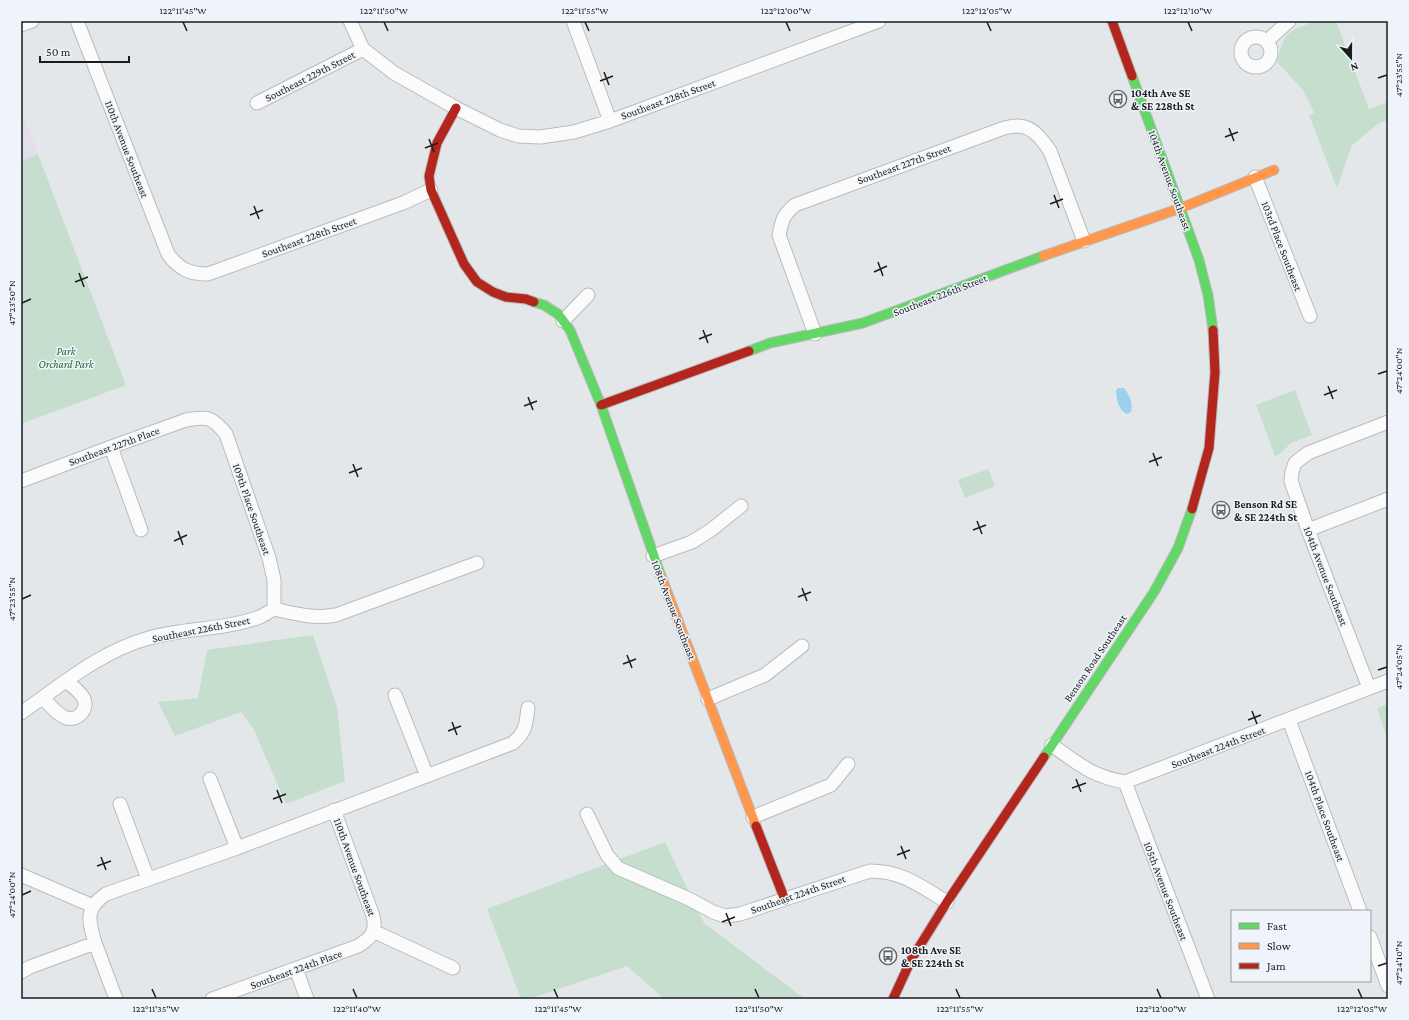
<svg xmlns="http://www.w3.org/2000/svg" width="1409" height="1020" font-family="'Crimson Pro',serif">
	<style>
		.education { fill: #e2dfeb }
		.green { fill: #c6dece }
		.water { fill: #9bd0ef }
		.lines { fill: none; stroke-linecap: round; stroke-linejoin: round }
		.street-casing { stroke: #b9bbbc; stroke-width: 15 }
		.fast-casing { stroke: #b9bbbc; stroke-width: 11 }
		.slow-casing { stroke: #b9bbbc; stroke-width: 11 }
		.jam-casing { stroke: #b9bbbc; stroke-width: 11 }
		.street { stroke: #fbfbfc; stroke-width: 13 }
		.fast { stroke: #63d668; stroke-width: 9 }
		.slow { stroke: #ff974d; stroke-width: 9 }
		.jam { stroke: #b3261e; stroke-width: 9 }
		.ticks { fill: none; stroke: #1a1c1e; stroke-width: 1.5 }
		.labels { text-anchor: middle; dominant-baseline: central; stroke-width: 3; stroke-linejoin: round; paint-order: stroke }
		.street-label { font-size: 11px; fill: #1a1c1e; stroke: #eef4f9 }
		.poi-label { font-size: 11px; font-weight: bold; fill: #1a1c1e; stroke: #eef4f9; text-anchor: start }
		.park-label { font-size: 11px; font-style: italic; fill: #21673b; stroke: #eef4f9 }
		.neatline { fill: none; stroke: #1a1c1e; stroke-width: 1.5 }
		.ticks-label { font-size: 10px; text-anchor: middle; fill: #1a1c1e }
	</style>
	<rect width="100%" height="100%" fill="#e4e7e9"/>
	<path class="education" d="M21 108 38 154 21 161Z"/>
	<path class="green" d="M1317 21H1336L1369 109 1388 102V120L1378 124 1352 145 1337 188 1309 115 1314 113 1303 90 1277 62C1286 29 1285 33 1317 21Z
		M38 154 126 385 21 424V161Z
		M1295 390 1312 435 1291 443 1280 454 1275 456 1256 405Z
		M988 469 995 486 965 498 958 480Z
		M313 635 337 707 345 781 286 804 254 730 241 712 175 736 158 702 198 698 207 650Z
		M1388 704V741L1377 708Z
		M665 842 704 923 805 999H664L627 966 529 999H521L487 909Z"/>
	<path class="water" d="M1118 388H1124C1130 396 1133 402 1131 412L1127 414C1118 410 1117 400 1116 391Z"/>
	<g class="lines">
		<defs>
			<path id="street" d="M77 21 168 254C179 269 189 274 208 274L403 203 431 190
				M350 21 363 49 394 73 456 108 500 130 518 136 540 137 574 132 610 121 879 21
				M573 21 610 121
				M21 25 32 21
				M1241 52a15 15 0 1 1 30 0a15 15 0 1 1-30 0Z
				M1267 41 1289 21
				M257 103 363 49
				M1255 177 1310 316
				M563 321 588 295
				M815 334 779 235C782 220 783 215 795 205L1004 128C1009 127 1014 126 1019 126 1034 127 1043 141 1050 151L1084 241
				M111 447 141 530
				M21 481 111 447 186 420C208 416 212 417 226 434L269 558 274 580V609
				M1308 530 1388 499
				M653 556 692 542 711 530 741 506
				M1369 688 1308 530 1291 481 1292 472 1295 463 1308 453 1388 422
				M395 695 427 776
				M43 698C49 704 56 713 64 717 75 723 89 711 84 699 81 692 72 686 66 681
				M708 699 765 675 802 646
				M21 713C61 685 101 651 149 638 184 628 223 630 257 618 263 616 268 612 274 609 296 614 314 619 336 615L477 563
				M1289 720 1360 911
				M1052 745C1077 763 1093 777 1125 782L1388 681
				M210 779 237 848
				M1125 782 1208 999
				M120 804 148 879
				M587 814 607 855 618 868 689 899 713 912 725 916 740 914 870 871C902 871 920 886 947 902
				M753 817 831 785 848 764
				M21 875 93 906
				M373 931 453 968
				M1370 937 1388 986
				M95 943 116 999
				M296 969 307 999
				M21 972 30 967 95 943C89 921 84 909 106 894L237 848 513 743C526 732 526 724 528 708
				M212 999 358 946C371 938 377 932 373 916L334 810"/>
			<path id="fast" d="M1132 76 1199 260 1208 295 1213 330
				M534 302 544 305 558 314 570 330 601 405 661 576
				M749 351 770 343 863 323 1043 256
				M1044 757 1154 592 1178 548 1192 509"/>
			<path id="slow" d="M1043 256 1181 208 1274 170
				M661 576 756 826"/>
			<path id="jam" d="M1112 21 1132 76
				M456 108 437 143 429 176 431 190 464 264 477 282 493 292 506 297 526 299 534 302
				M601 405 749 351
				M1192 509 1209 448 1215 372 1213 330
				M756 826 785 900
				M893 999 911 960 947 902 1044 757"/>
		</defs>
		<use href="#street" class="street-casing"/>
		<use href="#fast" class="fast-casing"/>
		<use href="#slow" class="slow-casing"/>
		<use href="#jam" class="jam-casing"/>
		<use href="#street" class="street"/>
		<use href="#fast" class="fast"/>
		<use href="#slow" class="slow"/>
		<use href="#jam" class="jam"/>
	</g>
	<path class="ticks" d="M183 22 187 31M384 22 388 31M585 22 589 31M786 22 790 31M987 22 991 31M1188 22 1192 31M604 72 609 85M1378 78 1387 75M600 81 613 76M1229 128 1234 141M1225 137 1238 132M429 139 434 152M425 148 438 143M1054 195 1059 208M1050 204 1063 199M254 206 259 219M250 215 263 210M878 262 883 276M874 272 887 266M79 273 84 287M75 282 88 277M22 303 31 299M703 330 708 343M699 339 712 334M1378 374 1387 371M1328 386 1333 399M1324 395 1337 390M528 397 533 410M524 406 537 401M1153 453 1158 466M1149 462 1162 457M353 464 358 477M349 473 362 468M977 521 982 534M973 530 986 525M178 531 183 545M174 541 187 535M802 588 807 601M798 597 811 592M22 599 31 595M627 655 632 668M623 664 636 659M1378 670 1387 667M1252 711 1257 724M1248 720 1261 715M452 722 457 735M448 731 461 726M1076 779 1081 792M1072 788 1086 783M277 790 282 803M273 799 286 794M901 846 906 859M897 855 910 850M101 857 106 870M97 866 111 861M22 895 31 891M726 913 731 926M722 922 735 917M1378 966 1387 963M152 989 156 998M353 989 357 998M554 989 558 998M755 989 759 998M956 989 960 998M1157 989 1161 998M1358 989 1362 998"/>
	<defs>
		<symbol id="bus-ring" viewBox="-11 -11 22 22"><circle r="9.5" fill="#eef4f9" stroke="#616365" stroke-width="1.5"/><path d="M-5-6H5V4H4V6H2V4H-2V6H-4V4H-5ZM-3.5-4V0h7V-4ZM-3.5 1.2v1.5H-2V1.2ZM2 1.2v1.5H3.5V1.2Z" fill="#616365"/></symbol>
	</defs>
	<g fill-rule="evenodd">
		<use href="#bus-ring" x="1108" y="89" width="20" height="20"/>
		<use href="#bus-ring" x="1211" y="500" width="20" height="20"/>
		<use href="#bus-ring" x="878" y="946" width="20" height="20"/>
	</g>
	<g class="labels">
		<g class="street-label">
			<text transform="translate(310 76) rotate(-27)">Southeast 229th Street</text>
			<text transform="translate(668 99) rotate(-20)">Southeast 228th Street</text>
			<text transform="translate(127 149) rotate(69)">110th Avenue Southeast</text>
			<text transform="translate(904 164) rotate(-20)">Southeast 227th Street</text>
			<text transform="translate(1170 180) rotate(70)">104th Avenue Southeast</text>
			<text transform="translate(309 237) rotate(-20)">Southeast 228th Street</text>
			<text transform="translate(1282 246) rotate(69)">103rd Place Southeast</text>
			<text transform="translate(940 295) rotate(-21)">Southeast 226th Street</text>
			<text transform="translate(114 446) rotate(-20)">Southeast 227th Place</text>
			<text transform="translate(252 509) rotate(71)">109th Place Southeast</text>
			<text transform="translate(1326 576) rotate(69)">104th Avenue Southeast</text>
			<text transform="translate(674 610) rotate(69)">108th Avenue Southeast</text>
			<text transform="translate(201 629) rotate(-11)">Southeast 226th Street</text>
			<text transform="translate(1095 658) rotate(-56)">Benson Road Southeast</text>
			<text transform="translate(1218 747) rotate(-21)">Southeast 224th Street</text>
			<text transform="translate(1325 816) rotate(70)">104th Place Southeast</text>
			<text transform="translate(355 867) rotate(70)">110th Avenue Southeast</text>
			<text transform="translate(1166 891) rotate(69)">105th Avenue Southeast</text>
			<text transform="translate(798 894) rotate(-19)">Southeast 224th Street</text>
			<text transform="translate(296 969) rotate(-20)">Southeast 224th Place</text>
		</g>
		<g class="poi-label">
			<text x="1131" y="93">104th Ave SE<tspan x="1131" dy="13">&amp; SE 228th St</tspan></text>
			<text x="1234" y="504">Benson Rd SE<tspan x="1234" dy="13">&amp; SE 224th St</tspan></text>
			<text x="901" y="950">108th Ave SE<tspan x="901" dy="13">&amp; SE 224th St</tspan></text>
		</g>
		<g class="park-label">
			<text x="66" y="351">Park<tspan x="66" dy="13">Orchard Park</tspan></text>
		</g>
	</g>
	<rect width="1409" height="1020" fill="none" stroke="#eef4f9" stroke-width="44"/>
	<rect x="1231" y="910" width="140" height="72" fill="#eef4f9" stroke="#999ea1"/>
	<rect x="1239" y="923" width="20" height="6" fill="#63d668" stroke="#999ea1"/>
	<text x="1267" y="930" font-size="12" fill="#1a1c1e">Fast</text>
	<rect x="1239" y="943" width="20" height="6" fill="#ff974d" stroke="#999ea1"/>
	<text x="1267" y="950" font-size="12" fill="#1a1c1e">Slow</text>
	<rect x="1239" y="963" width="20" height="6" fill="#b3261e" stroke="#999ea1"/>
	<text x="1267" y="970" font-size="12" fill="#1a1c1e">Jam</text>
	<g transform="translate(1351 58) rotate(159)" stroke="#eef4f9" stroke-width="3" paint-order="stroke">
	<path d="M0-3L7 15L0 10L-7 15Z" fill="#1a1c1e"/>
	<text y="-6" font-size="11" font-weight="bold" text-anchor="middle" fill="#1a1c1e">N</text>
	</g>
	<path d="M40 56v6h89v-6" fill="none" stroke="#1a1c1e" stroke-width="2"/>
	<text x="46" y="56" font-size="12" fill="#1a1c1e" stroke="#eef4f9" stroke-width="3" paint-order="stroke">50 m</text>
	<rect x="22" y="22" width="1365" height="976" class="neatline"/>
	<g class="ticks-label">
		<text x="183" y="14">122°11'45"W</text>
		<text x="384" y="14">122°11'50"W</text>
		<text x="585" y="14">122°11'55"W</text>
		<text x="786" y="14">122°12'00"W</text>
		<text x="987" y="14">122°12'05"W</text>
		<text x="1188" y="14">122°12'10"W</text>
		<text transform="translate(1398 75) rotate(-90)" y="4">47°23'55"N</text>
		<text transform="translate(11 303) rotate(-90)" y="4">47°23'50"N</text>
		<text transform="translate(1398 371) rotate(-90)" y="4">47°24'00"N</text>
		<text transform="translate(11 599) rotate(-90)" y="4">47°23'55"N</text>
		<text transform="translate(1398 667) rotate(-90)" y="4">47°24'05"N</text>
		<text transform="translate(11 895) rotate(-90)" y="4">47°24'00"N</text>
		<text transform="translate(1398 963) rotate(-90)" y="4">47°24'10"N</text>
		<text x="156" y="1012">122°11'35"W</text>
		<text x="357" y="1012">122°11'40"W</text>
		<text x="558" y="1012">122°11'45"W</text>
		<text x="759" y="1012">122°11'50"W</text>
		<text x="960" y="1012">122°11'55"W</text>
		<text x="1161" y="1012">122°12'00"W</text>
		<text x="1362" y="1012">122°12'05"W</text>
	</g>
</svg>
